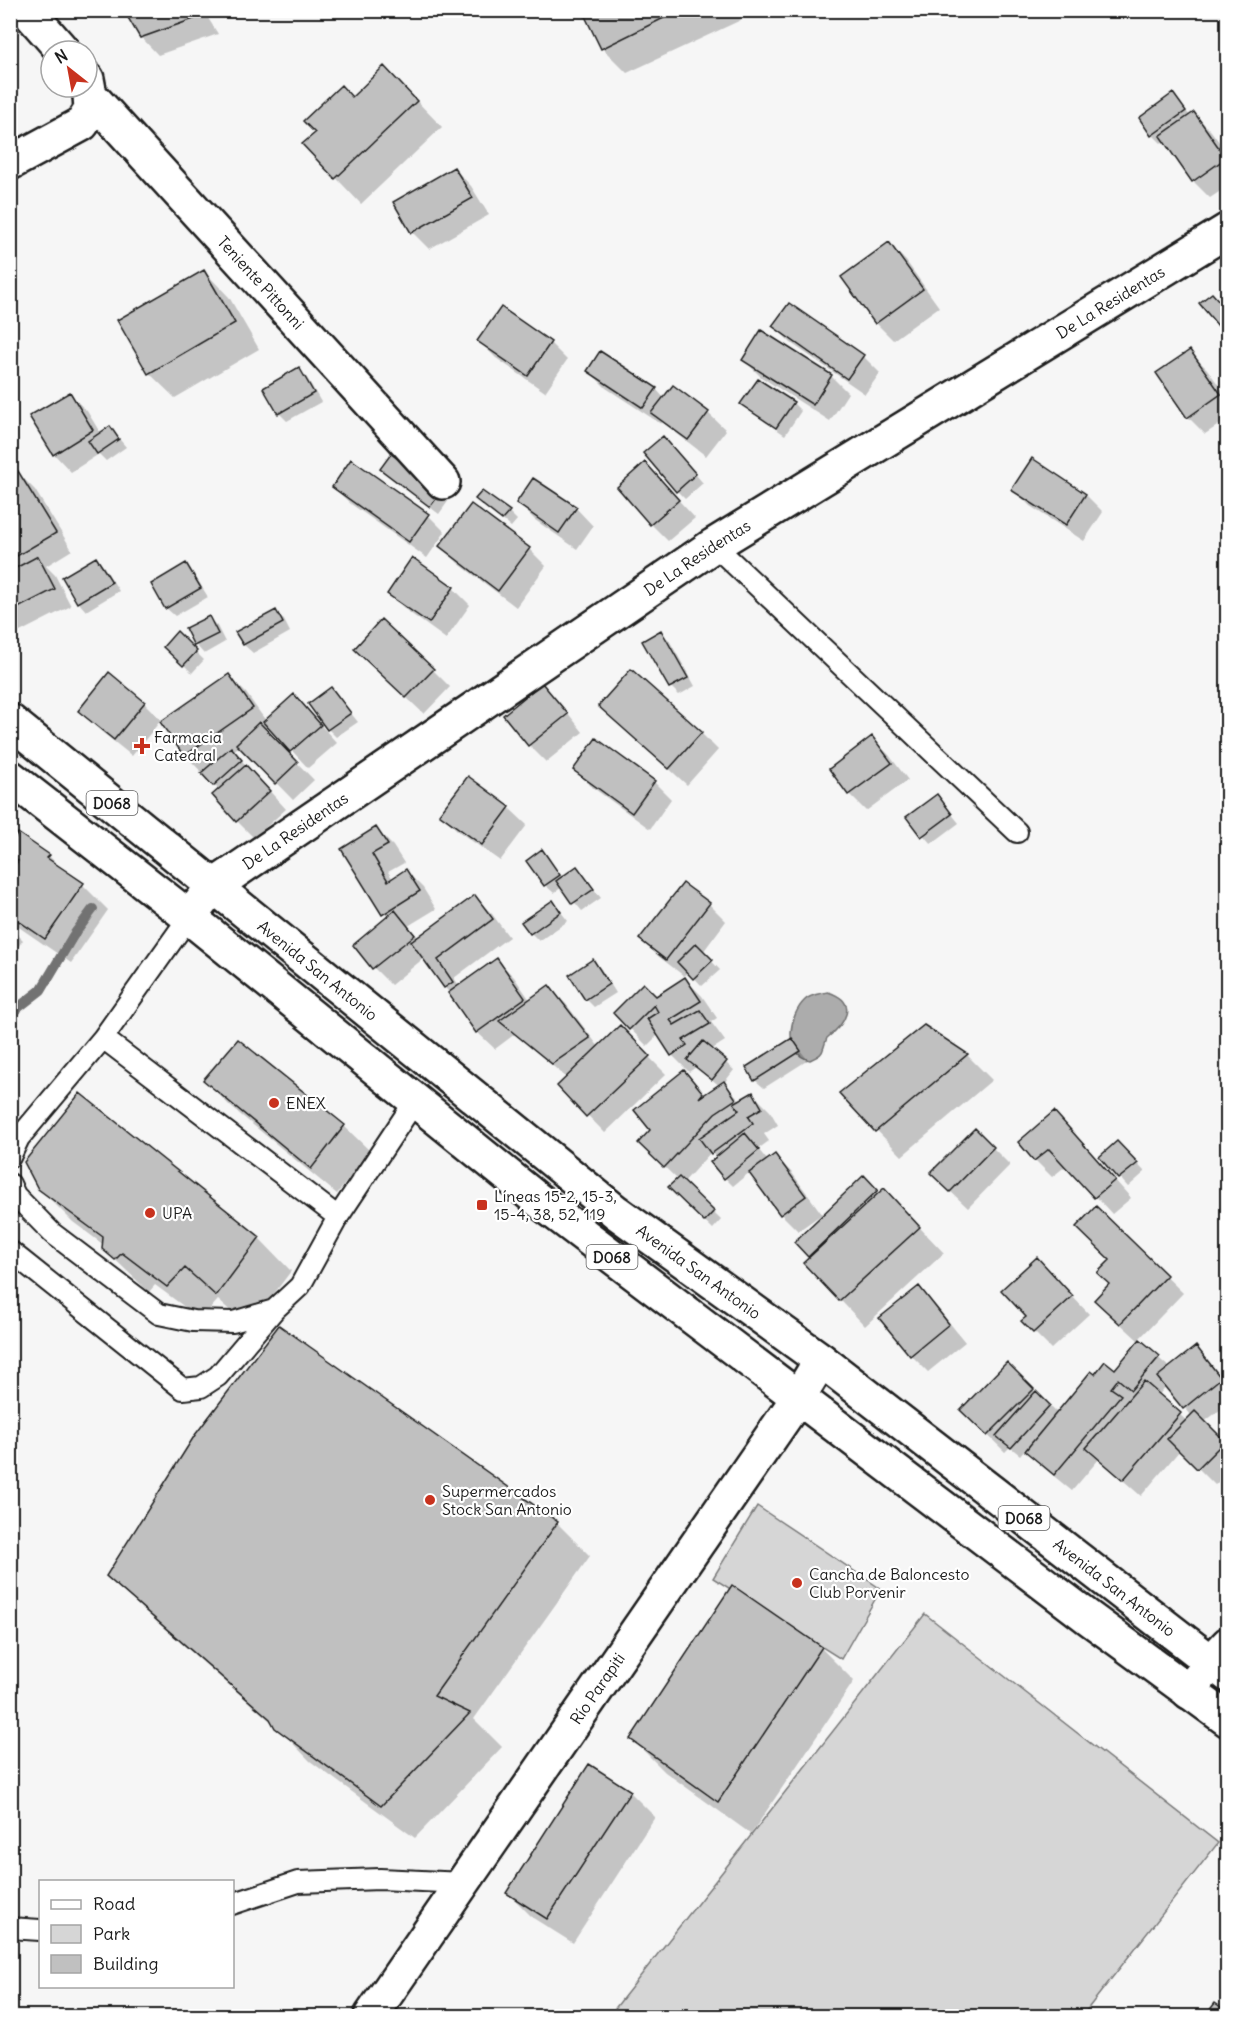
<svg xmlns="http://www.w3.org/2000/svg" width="1238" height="2027" font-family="Delius,sans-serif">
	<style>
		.green { fill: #d6d6d6; stroke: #797979; stroke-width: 1.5 }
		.water { fill: #acacac; stroke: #727272; stroke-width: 1.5 }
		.shadow { fill: #0003; fill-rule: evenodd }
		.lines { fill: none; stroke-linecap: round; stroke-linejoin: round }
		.stream { stroke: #727272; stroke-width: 10 }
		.building { fill: #c0c0c0; stroke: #1c1c1c; stroke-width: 1.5 }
		.lane-casing { stroke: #1c1c1c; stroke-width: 24 }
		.street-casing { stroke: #1c1c1c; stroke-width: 38 }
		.secondary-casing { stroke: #1c1c1c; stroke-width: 38 }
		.primary-casing { stroke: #1c1c1c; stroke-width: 38 }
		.lane { stroke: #fff; stroke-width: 20 }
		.street { stroke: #fff; stroke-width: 33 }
		.secondary { stroke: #fff; stroke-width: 33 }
		.primary { stroke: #fff; stroke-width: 33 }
		.poi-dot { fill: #c8321e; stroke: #fff; stroke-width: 2 }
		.labels { text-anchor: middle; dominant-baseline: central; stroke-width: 4.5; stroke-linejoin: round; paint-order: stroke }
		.shield { fill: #fff; stroke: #606060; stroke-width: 1.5 }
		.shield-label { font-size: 15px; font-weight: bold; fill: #1c1c1c }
		.street-label { font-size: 16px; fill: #1c1c1c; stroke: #fff }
		.poi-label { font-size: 16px; fill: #1c1c1c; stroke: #fff; text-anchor: start }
	</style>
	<rect width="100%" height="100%" fill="#f6f6f6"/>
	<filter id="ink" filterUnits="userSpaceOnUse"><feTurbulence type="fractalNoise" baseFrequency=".0167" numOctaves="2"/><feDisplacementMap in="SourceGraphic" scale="12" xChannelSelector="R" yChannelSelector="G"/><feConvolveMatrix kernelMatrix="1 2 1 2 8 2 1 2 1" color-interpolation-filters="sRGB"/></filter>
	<g filter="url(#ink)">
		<path class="green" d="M757 1506 881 1589 841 1659 713 1578Z
			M925 1614 1218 1843 1082 2016H609Z"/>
		<path class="water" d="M828 992C860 1002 845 1024 827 1038 821 1052 826 1053 810 1060 782 1054 789 1015 805 1000 811 994 821 994 828 992Z"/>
		<path class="shadow" d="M148 10H203L218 34 158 55 141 37Z
			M584 10H737L741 20 627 73 602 48Z
			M410 94 442 127 361 204 304 144Z
			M1173 95 1190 116 1194 114 1211 131 1228 154V186L1210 198 1193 181 1165 140 1161 143 1153 135Z
			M454 168 471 186 489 215 429 249 412 232Z
			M889 244 906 261 939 307 893 340 876 323Z
			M204 271 229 297 259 349 175 398 149 373Z
			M774 326 863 356 880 373 865 394 791 343Z
			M479 341 550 343 567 360 545 392 496 358Z
			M1190 352 1207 369 1228 398V419L1205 434 1188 417Z
			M744 360 831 376 848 393 830 421 761 377Z
			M299 369 307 378 321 402 287 421 279 413Z
			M589 371 656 389 664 398 673 387 708 413 726 430 706 456 662 422 661 424 606 388Z
			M69 394 87 411 101 434 110 428 126 447 106 461 99 454 71 472 54 454Z
			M793 403 801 411 785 435 751 412 742 404Z
			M671 446 703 483 685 499 677 491Z
			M1032 460 1086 495 1103 512 1084 541 1030 506 1013 489Z
			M352 461 428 515 445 532 427 558 351 504 333 487Z
			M645 464 695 518 668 541 651 524Z
			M381 469 441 492 449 500 439 514 390 477Z
			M18 473 35 490 72 550 46 566 55 575 71 606 10 637V478Z
			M477 499 509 512 517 520 511 527Z
			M518 503 576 508 593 526 577 549 535 520Z
			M472 506 529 549 546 566 516 607 458 563 441 546Z
			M96 559 104 567 119 591 86 611 78 602Z
			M186 565 194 574 208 597 175 616 166 608Z
			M453 588 470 605 446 639 406 610 389 593Z
			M275 612 284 620 290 632 253 653 244 645 238 632Z
			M208 618 217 626 225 642 204 654 196 645 187 629Z
			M660 632 669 640 695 686 679 695 671 687Z
			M177 634 204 660 192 673 165 646Z
			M373 666 433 670 450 687 424 714Z
			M229 676 246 693 266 721 294 696 337 743 308 768 269 726 264 729 314 780 293 800 240 746 233 751 286 809 254 838 237 821 220 791 185 755Z
			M542 685 559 702 583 732 546 762 529 745Z
			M331 689 358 722 336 737 328 729Z
			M144 703 161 720 132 756 97 728 80 711Z
			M600 706 701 733 718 750 687 785Z
			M872 738 889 755 908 780 866 811 849 794Z
			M596 740 654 782 671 799 650 829 592 787 575 770Z
			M468 778 509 808 527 825 500 861 458 831 441 814Z
			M937 796 959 823 931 844 908 817Z
			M10 826 23 838 49 856 65 872 83 885 108 910 71 963 10 921V874L18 863 10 855Z
			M376 829 393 846 404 863 388 872 393 879 406 871 423 888 436 909 408 926 419 938 475 897 492 914 509 937 454 978 460 987 497 960 514 977 530 1000 548 987 566 1004 599 1047 637 1045 666 1074 605 1133 559 1086 567 1078 515 1034 495 1049 477 1032 424 958 391 985 374 968 355 945 388 918 343 849Z
			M542 851 563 878 577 868 601 898 582 911 562 887 554 893 545 885Z
			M553 902 568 921 539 941 531 933Z
			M709 904 726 921 703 952 720 970 702 986 688 971 684 976 658 956 641 939Z
			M10 927 23 940 10 959Z
			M592 961 601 969 616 993 594 1007 586 999Z
			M685 979 702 996 717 1018 711 1022 725 1041 711 1050 734 1070 724 1083 741 1101 753 1094 770 1111 778 1125 764 1134 769 1141 758 1149 768 1161 775 1156 792 1173 822 1214 798 1231 781 1214 750 1172 733 1186 725 1178 717 1158 711 1152 683 1183 721 1220 713 1229 670 1187 678 1180 640 1143 652 1130 684 1072 706 1095 720 1086 696 1067 689 1072 672 1055 659 1034 647 1046 615 1013 656 998Z
			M924 1027 967 1055 992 1080 902 1156 841 1094Z
			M792 1040 808 1060 764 1088 755 1080Z
			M239 1041 344 1126 370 1151 337 1194 230 1106 205 1080Z
			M975 1130 1010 1165 968 1208 949 1190Z
			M1071 1131 1131 1198 1112 1214 1067 1165 1052 1177 1035 1160Z
			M1125 1151 1145 1172 1128 1187 1101 1157Z
			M864 1177 880 1194 884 1190 944 1253 865 1326 805 1263 811 1257 796 1242Z
			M39 1188 259 1238 291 1271 249 1327 218 1300 201 1319 155 1285 149 1292 103 1248 104 1245 73 1222Z
			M1096 1208 1183 1293 1138 1340 1170 1368 1196 1348 1228 1384V1404L1204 1422 1228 1445V1473L1215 1485 1180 1450 1141 1496 1099 1459 1072 1491 1044 1468 1025 1449 1020 1455 1010 1447 1005 1452 962 1410 1007 1364 1058 1414 1095 1376 1115 1371 1139 1341 1113 1317 1111 1284 1112 1261ZM1166 1386 1192 1416 1187 1421 1158 1396Z
			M1037 1259 1089 1314 1051 1349 1034 1332Z
			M919 1288 936 1306 965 1342 928 1372 911 1355 881 1319Z
			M557 1523 590 1556 474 1719 502 1747 415 1838 310 1761 276 1726 141 1608 108 1576Z
			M733 1587 821 1648 854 1681 751 1834 665 1772 632 1739Z
			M630 1792 655 1817 573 1943 533 1918 508 1893Z"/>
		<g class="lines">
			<path class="stream" d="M10 1014 41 990 73 936 93 909"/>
		</g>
		<path class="building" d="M143 10H199L202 16 140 38 127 16Z
			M582 10H680L601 49Z
			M384 66 417 101 335 179 302 144 315 133 303 121 341 85 352 97Z
			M1173 93 1186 111 1151 136 1139 118Z
			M1194 112 1226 158 1192 182 1160 136Z
			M454 167 473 198 411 233 393 202Z
			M889 242 923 289 875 324 841 277Z
			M204 270 235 323 148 374 117 320Z
			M1212 293 1228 311V338L1199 303Z
			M789 303 864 355 847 379 772 326Z
			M501 307 551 342 528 376 477 341Z
			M761 330 832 375 813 405 742 360Z
			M1190 350 1221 394 1187 418 1156 373Z
			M600 351 657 388 643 408 587 371Z
			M299 367 314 393 278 414 263 388Z
			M758 379 794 402 776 428 740 404Z
			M673 385 709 412 688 440 651 413Z
			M70 392 93 430 53 455 29 416Z
			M110 426 119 439 97 454 88 441Z
			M663 436 696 474 676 492 643 453Z
			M391 454 442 491 430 507 380 469Z
			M1032 458 1086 494 1066 525 1011 490Z
			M351 459 429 514 409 542 332 487Z
			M645 462 679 500 650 525 617 487Z
			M18 471 56 533 10 560V476Z
			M533 478 577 507 559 533 516 503Z
			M482 491 510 511 502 520 475 499Z
			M471 504 530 548 498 591 439 546Z
			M38 556 55 589 10 612V571Z
			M96 557 112 582 77 603 62 577Z
			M412 557 454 587 429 623 387 594Z
			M186 563 201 588 165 609 151 584Z
			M276 610 283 623 243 645 235 632Z
			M209 616 218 634 194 646 185 628Z
			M381 619 434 669 406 698 354 649Z
			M661 630 688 678 669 688 642 641Z
			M177 631 197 651 183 666 163 647Z
			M631 669 702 732 669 769 598 706Z
			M109 672 145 702 114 740 78 711Z
			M229 674 253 708 184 756 160 722Z
			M542 683 568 714 528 746 503 715Z
			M331 687 351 713 327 730 308 704Z
			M294 694 321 725 290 752 263 722Z
			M259 722 298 762 275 784 236 744Z
			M872 736 892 763 848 795 829 769Z
			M596 738 655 781 632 813 573 770Z
			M231 747 242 760 213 786 201 773Z
			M246 765 270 791 236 822 212 795Z
			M468 776 510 807 482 845 439 814Z
			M937 794 952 814 921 837 906 817Z
			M376 827 388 845 372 854 388 881 406 869 420 891 382 915 341 849Z
			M18 833 50 855 47 858 84 883 45 939 10 915V872L18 861 10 856V845Z
			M542 849 560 875 544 886 526 861Z
			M577 866 594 889 572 904 556 881Z
			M683 883 710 903 666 960 639 939Z
			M475 895 493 919 438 960 453 982 444 988 411 942Z
			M553 900 561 912 530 934 521 922Z
			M395 910 415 935 372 969 353 945Z
			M696 943 713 960 693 979 677 962Z
			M497 958 525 998 476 1033 448 993Z
			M593 959 609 984 585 1000 569 975Z
			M685 977 701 1001 670 1020 674 1025 700 1010 710 1024 683 1040 687 1045 671 1056 647 1019 658 1012 654 1005 629 1030 613 1013 643 983 656 996Z
			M549 985 590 1038 552 1064 499 1021Z
			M620 1025 650 1056 586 1117 557 1086Z
			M924 1025 968 1054 875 1132 839 1093Z
			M792 1038 801 1051 754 1081 746 1067Z
			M238 1039 345 1125 311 1169 203 1080Z
			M703 1041 727 1061 712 1080 687 1060Z
			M684 1070 703 1093 699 1098 724 1081 736 1099 715 1113 664 1168 638 1143 650 1130 634 1110Z
			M753 1092 762 1108 748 1116 753 1123 711 1154 699 1138 739 1110 734 1103Z
			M80 1093 260 1237 216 1296 185 1268 167 1287 122 1253 115 1260 102 1249 103 1237 38 1189 24 1162Z
			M1054 1111 1115 1180 1094 1198 1049 1149 1034 1161 1018 1142Z
			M975 1128 994 1147 950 1192 930 1173Z
			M745 1133 759 1150 724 1179 710 1162Z
			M1117 1141 1138 1163 1118 1179 1099 1157Z
			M775 1154 806 1196 780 1215 749 1173Z
			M864 1175 878 1190 808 1257 794 1242Z
			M679 1177 714 1211 704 1222 668 1187Z
			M884 1188 920 1227 839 1301 803 1263Z
			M1096 1206 1167 1275 1120 1324 1094 1300 1109 1284 1097 1273 1110 1260 1076 1227Z
			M1037 1257 1073 1296 1033 1333 1021 1321 1026 1317 1001 1290Z
			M919 1286 949 1324 910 1356 879 1318Z
			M279 1325 558 1522 434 1696 470 1713 381 1806 275 1728 270 1719 106 1576 195 1435Z
			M1140 1339 1160 1356 1131 1390 1118 1379 1111 1388 1121 1395 1054 1475 1025 1451 1091 1371 1095 1374 1105 1361 1115 1369Z
			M1196 1346 1221 1378 1183 1409 1157 1377Z
			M1007 1362 1034 1389 987 1436 960 1410Z
			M1144 1381 1181 1413 1123 1480 1086 1448Z
			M1036 1391 1050 1405 1011 1448 996 1436Z
			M1195 1411 1225 1441 1197 1469 1167 1439Z
			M732 1585 822 1647 718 1802 630 1739Z
			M589 1764 631 1791 547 1919 506 1893Z
			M1215 2003 1228 2012V2016H1205Z"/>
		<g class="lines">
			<defs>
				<path id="lane" d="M714 545 1017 832
					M189 917 103 1038 338 1217 415 1101
					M10 1157 19 1138 103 1038
					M10 1184 15 1195 52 1233 159 1314 193 1321 233 1322 274 1310 300 1286 338 1217
					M10 1251 183 1389 201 1387 218 1376 274 1310
					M232 1904 298 1882 380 1879 463 1883
					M10 1928 40 1930"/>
				<g id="street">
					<path d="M27 10 63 51"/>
					<path id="s1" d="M87 79 90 95 443 482"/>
					<path d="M10 163 82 124 91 110 90 95"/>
					<path id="s2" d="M189 917 214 886 714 545 1228 230"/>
					<path id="s3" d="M371 2016 798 1398 821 1360"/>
				</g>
				<path id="secondary" d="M1189 1692 1210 1663 1228 1644"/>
				<g id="primary">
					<path id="s4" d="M10 721 616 1212 821 1360 1228 1675"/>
					<path d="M10 777 189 917 538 1200 1089 1618 1228 1720"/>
				</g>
			</defs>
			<use href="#lane" class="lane-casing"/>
			<use href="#street" class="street-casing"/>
			<use href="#secondary" class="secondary-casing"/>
			<use href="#primary" class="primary-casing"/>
			<use href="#lane" class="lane"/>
			<use href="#street" class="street"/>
			<use href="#secondary" class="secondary"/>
			<use href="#primary" class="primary"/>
		</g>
	</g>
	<g class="poi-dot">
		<path d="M139 737h6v6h6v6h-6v6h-6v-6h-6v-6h6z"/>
		<circle cx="274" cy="1103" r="6"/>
		<rect x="476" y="1199" width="12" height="12" rx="3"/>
		<circle cx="150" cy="1213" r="6"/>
		<circle cx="430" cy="1500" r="6"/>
		<circle cx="797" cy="1583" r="6"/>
	</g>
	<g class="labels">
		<g class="shield">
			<rect x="86.5" y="791" width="51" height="24" rx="4.5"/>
			<rect x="586.5" y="1245" width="51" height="24" rx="4.5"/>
			<rect x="998.5" y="1506" width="51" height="24" rx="4.5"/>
		</g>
		<g class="shield-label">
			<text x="112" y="803">D068</text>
			<text x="612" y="1257">D068</text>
			<text x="1024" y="1518">D068</text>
		</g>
		<g class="street-label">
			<text stroke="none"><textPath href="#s1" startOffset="270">Teniente Pittonni</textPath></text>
			<text stroke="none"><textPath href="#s2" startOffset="1110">De La Residentas</textPath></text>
			<text stroke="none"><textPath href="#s2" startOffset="624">De La Residentas</textPath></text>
			<text stroke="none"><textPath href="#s2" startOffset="138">De La Residentas</textPath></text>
			<text stroke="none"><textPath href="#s4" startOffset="396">Avenida San Antonio</textPath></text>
			<text stroke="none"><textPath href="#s4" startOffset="882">Avenida San Antonio</textPath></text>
			<text stroke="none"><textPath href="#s4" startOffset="1404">Avenida San Antonio</textPath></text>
			<text stroke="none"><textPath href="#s3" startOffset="398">Río Parapiti</textPath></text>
		</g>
		<g class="poi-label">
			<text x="154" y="737">Farmacia<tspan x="154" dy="18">Catedral</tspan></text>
			<text x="286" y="1103">ENEX</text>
			<text x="494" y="1196">Líneas 15-2, 15-3,<tspan x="494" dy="18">15-4, 38, 52, 119</tspan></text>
			<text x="162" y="1213">UPA</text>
			<text x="442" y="1491">Supermercados<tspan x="442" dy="18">Stock San Antonio</tspan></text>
			<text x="809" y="1574">Cancha de Baloncesto<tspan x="809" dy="18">Club Porvenir</tspan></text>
		</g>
	</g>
	<rect width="1238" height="2027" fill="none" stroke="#fff" stroke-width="36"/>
	<rect x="18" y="18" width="1202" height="1991" fill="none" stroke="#1c1c1c" stroke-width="2" filter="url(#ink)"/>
	<rect x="39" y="1880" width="195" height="108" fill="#ffffff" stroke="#a4a4a4" stroke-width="1.5"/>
	<rect x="51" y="1900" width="30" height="9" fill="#ffffff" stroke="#a4a4a4" stroke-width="1.5"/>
	<text x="93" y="1910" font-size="18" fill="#1c1c1c">Road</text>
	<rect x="51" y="1925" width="30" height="18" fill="#d6d6d6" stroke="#a4a4a4" stroke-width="1.5"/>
	<text x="93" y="1940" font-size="18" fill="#1c1c1c">Park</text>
	<rect x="51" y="1955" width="30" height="18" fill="#c0c0c0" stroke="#a4a4a4" stroke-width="1.5"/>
	<text x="93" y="1970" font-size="18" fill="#1c1c1c">Building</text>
	<g transform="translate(69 69) rotate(329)"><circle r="28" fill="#ffffff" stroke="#a4a4a4" stroke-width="1.5"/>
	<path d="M0-4.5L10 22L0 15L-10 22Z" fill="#c8321e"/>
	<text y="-9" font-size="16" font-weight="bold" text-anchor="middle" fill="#1c1c1c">N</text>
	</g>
</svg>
